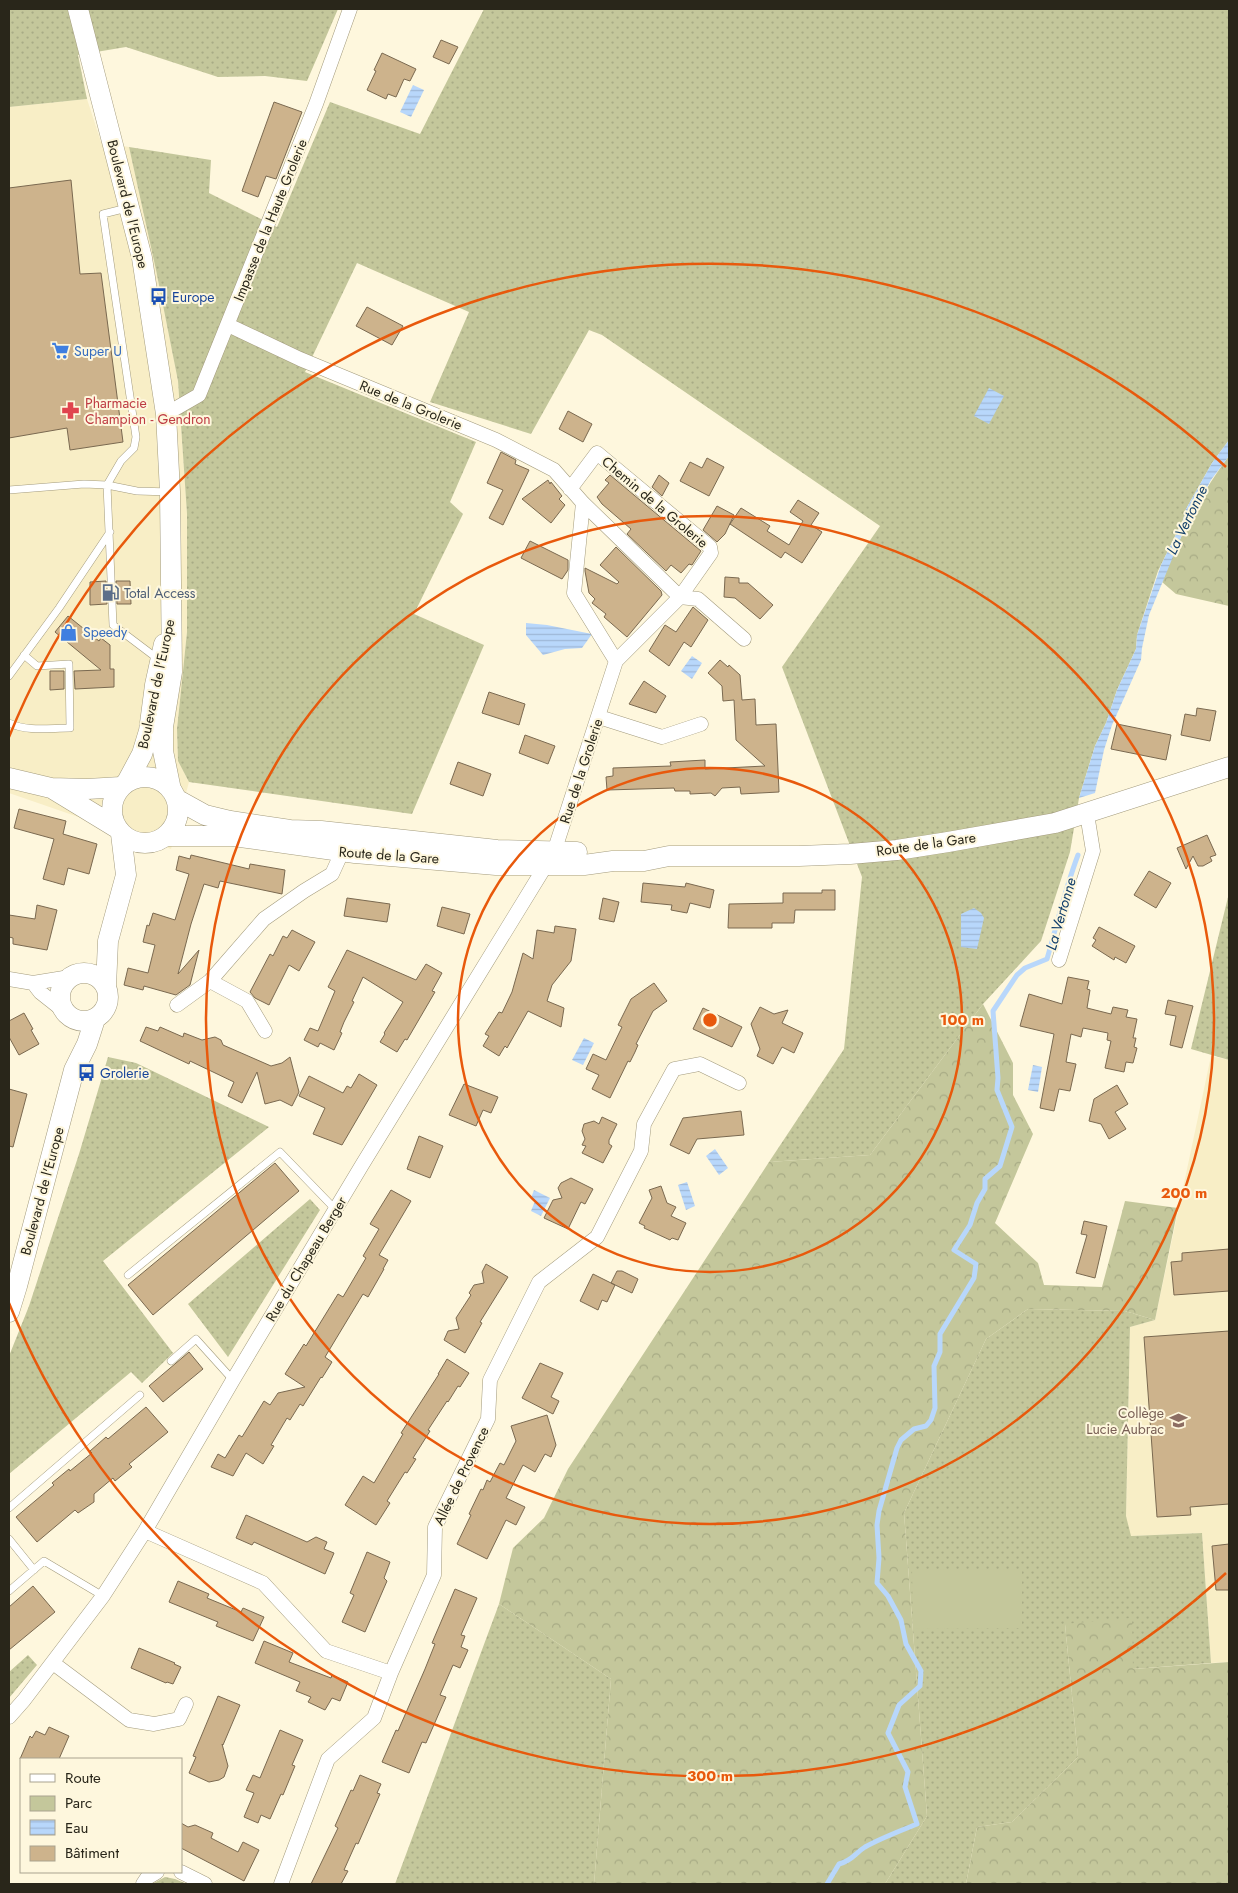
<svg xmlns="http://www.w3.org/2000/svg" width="1238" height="1893" font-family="Jost,sans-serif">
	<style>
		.built { fill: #f8eec6 }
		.green { fill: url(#green-dots) }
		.forest { fill: url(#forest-crowns) }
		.pitch { fill: #c4c79b }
		.water { fill: url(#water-rules) }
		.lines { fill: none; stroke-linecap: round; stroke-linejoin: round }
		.stream { stroke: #b8d7fb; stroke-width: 5 }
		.building { fill: #cdb38c; stroke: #7a6950 }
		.lane-casing { stroke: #a39b7d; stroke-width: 8 }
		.street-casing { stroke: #a39b7d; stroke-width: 15 }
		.secondary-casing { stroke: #a39b7d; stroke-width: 21 }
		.lane { stroke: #fff; stroke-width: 7 }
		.street { stroke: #fff; stroke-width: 14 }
		.secondary { stroke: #fff; stroke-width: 20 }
		.ring { fill: none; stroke: #e8590c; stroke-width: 2.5 }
		.labels { text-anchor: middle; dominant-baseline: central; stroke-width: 4; stroke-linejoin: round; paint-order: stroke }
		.street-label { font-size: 14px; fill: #29261a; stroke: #fef7dd }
		.transit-label { font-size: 14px; fill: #164399; stroke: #fef7dd; text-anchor: start }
		.shop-label { font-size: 14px; fill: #366cbe; stroke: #fef7dd; text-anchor: start }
		.health-label { font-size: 14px; fill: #be3a42; stroke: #fef7dd; text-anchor: start }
		.service-label { font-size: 14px; fill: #4e5e75; stroke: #fef7dd; text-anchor: start }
		.education-label { font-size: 14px; fill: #785e54; stroke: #fef7dd; text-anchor: end }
		.water-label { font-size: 15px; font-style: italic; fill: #14406c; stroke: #fef7dd }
		.centre { fill: #e8590c; stroke: #fef7dd; stroke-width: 2.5 }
		.ring-label { font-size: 15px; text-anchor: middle; font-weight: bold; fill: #e8590c; stroke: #fef7dd; stroke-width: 4; stroke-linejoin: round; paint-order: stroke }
	</style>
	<defs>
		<pattern id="green-dots" width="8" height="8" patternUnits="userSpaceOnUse" patternTransform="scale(1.25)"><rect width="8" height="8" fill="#c4c79b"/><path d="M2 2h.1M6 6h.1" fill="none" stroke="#a8ab85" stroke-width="1.8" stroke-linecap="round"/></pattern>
		<pattern id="forest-crowns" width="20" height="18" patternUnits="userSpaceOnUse" patternTransform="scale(1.25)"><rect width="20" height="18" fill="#c4c79b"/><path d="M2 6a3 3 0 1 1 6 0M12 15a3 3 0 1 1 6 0" fill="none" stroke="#a8ab85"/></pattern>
		<pattern id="water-rules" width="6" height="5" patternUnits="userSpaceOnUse" patternTransform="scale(1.25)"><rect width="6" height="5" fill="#b8d7fb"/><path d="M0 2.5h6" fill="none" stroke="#9eb8d7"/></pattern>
	</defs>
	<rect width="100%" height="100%" fill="#fef7dd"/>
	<path class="built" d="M87 99 101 142 129 147 156 270 178 381 187 514V632L177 729 178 761 189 782 171 849 9 793V107Z
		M1211 1056 1229 1060V1662L1211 1663 1202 1533 1130 1536 1126 1516 1130 1327 1155 1320Z"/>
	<path class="green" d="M9 9H338L307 81 265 76 218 77 126 47 78 55 87 99 9 107Z
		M484 9H1229V440L1212 463 1186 509 1183 520 1158 571 1137 635 1136 649 1117 690 1106 723 1095 746 1079 798 1070 852 1041 941 983 1004 870 1155 769 1162 844 1049 862 877 782 667 880 526 602 335 589 330 531 434 430 402 469 312 357 263 305 372 476 442 450 502 463 514 414 614 484 645 412 814 189 782 178 761 177 729 187 632V514L178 381 156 270 129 147 211 160 209 193 277 227 330 102 420 134Z
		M1229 893V1060L1191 1049Z
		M108 1057 136 1063 269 1127 103 1261 173 1353 142 1383 131 1372 9 1474V1356L29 1306 79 1154Z
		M310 1199 320 1210 228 1357 188 1304Z
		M1028 1309 1125 1311 1155 1320 1130 1327 1126 1516 1131 1536 1202 1533 1211 1663 1133 1669 1065 1624 1078 1757 1012 1822 977 1827 966 1884H885L927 1816 904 1513 986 1339Z
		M499 1604 611 1679 594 1884H395Z
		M28 1655 37 1665 9 1698V1672Z
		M165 1877 175 1879 187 1884H152Z"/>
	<path class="forest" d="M1229 456V606L1176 594 1162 582C1179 538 1200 494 1229 456Z
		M983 1004 1013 1063V1095L1033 1134 995 1223 1038 1263 1044 1285 1102 1287 1125 1201 1178 1208 1155 1320 1125 1311 1028 1309 986 1339 904 1513 927 1816 885 1884H594L611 1679 499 1604 513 1548 544 1518 568 1469 769 1162 870 1155Z
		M1132 1618 1133 1669 1229 1662V1884H966L977 1827 1012 1822 1078 1757 1065 1624Z"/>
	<path class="pitch" d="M1022 1569V1628L913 1629 912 1570Z"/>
	<path class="water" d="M413 85 424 90 411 117 400 112Z
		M989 388 1004 396 989 424 974 416Z
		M1229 440V456L1211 480 1184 530 1149 615 1142 648 1141 660 1112 725 1104 750 1095 793 1079 798 1095 746 1106 723 1117 690 1136 649 1137 635 1161 565 1183 520 1186 509 1212 463Z
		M526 623 547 625 592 634 582 648 565 649 543 655 526 635Z
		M692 656 702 663 692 679 681 671Z
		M974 908 981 913 984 918 977 949 961 947V914Z
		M584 1038 594 1043 583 1065 572 1060Z
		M1033 1065 1042 1067 1038 1092 1028 1090Z
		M715 1149 728 1168 719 1175 706 1156Z
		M687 1182 695 1206 686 1210 678 1185Z
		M534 1190 550 1198 541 1216 531 1211 535 1201 531 1198Z"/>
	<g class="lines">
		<path class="stream" d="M827 1884 839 1864C853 1860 854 1854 865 1847 881 1838 900 1831 917 1824L905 1787 908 1772 888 1733 899 1705 920 1686 921 1671 906 1644 901 1620 888 1596 877 1583 879 1558 877 1525 879 1511 897 1448 901 1440 914 1429 926 1426 931 1420 935 1408 934 1366 940 1352V1334L974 1278 976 1264 954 1250 970 1225 977 1203 985 1189V1179L1000 1166 1012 1127 997 1090 998 1078 993 1011 1017 975 1025 968 1047 959C1057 925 1065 889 1078 855"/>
	</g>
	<path class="building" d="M441 40 458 47 449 64 433 57Z
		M382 53 416 69 410 81 404 79 396 97 388 94 386 99 367 90 376 71 374 70Z
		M274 102 302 112 276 179 266 176 258 197 242 191Z
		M71 180 80 274 101 273 123 442 70 450 67 428 9 438V188Z
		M367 307 403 326 392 345 356 326Z
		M568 411 592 424 583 442 559 429Z
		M501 452 516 460 515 464 529 470 503 525 489 518 503 490 487 483Z
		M707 458 724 467 709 496 680 481 690 462 702 468Z
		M610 475 701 551 692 565 689 564 681 573 671 565 666 571 627 534 631 529 602 504 597 497 609 483 605 480Z
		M659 475 669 483 662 496 652 487Z
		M548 480 550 484 551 482 562 496 559 499 565 505 551 523 522 499Z
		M798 500 819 513 811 525 822 532 802 563 785 552 781 558 730 524 741 508 770 526 767 531 789 545 803 521 790 512Z
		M717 506 734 515 725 534 717 542 703 530Z
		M530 541 568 560V570L562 579 521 558Z
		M616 547 661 591 662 595 627 637 604 617 606 614 592 603 595 599 589 593 585 571V568L617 584 619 582 600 565Z
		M725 577 739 578V583H748L773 605 760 619 735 598 724 597Z
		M106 581 107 604 90 605V582Z
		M116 581H130L131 604H117Z
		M693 607 708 620 691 647 684 642 669 666 649 651 665 625 676 632Z
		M68 616 99 641 101 638 110 645V669H114V687L75 689 74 671 101 670 55 632Z
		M720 660 728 667 729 665 740 675 742 700 755 699 756 725 776 724 779 792 741 794 740 787 722 788 715 796 711 793 690 794V791H675L674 788 607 790 606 777 613 776V768L671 766 670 762 705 760V769L765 766 736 740 734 700 723 701 722 686 708 673Z
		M50 671H64V689L50 690Z
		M644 681 666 696 656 713 629 704Z
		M489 692 525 704 519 725 482 713Z
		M1197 708 1216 711 1210 741 1181 735 1185 714 1196 716Z
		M1117 724 1171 735 1166 760 1111 749Z
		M525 735 555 746 548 764 519 753Z
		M458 762 491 774 483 796 450 784Z
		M19 809 66 821 63 834 97 844 89 874 68 868 64 885 43 879 54 839 14 828Z
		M1207 835 1216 855 1210 857 1212 861 1203 866H1198L1193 856 1186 869 1177 848Z
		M191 855 249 869 250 864 285 870 282 894 220 881 218 888 204 884 191 924 178 974 199 950 190 985 176 995 144 986 143 990 124 985 128 968 148 973 155 945 143 942 147 925 149 926 153 913 175 920 189 874 176 870 179 856 190 859Z
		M1149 871 1171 883 1156 908 1134 895Z
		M643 883 685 887 686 883 714 890 710 908 690 903 687 913 671 910 672 905 641 902Z
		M822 890H835V910H795L794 923H772V928H728L729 904 783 903V893H822Z
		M347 898 390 904 387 922 344 916Z
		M603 898 619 902 614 922 599 919Z
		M37 905 57 910 47 950 13 944V938L9 937V915L35 919Z
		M442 907 470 914 464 934 437 926Z
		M555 926 576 929 571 961 552 985 547 1001 564 1008 561 1027 528 1011 507 1048 505 1046 499 1056 483 1046 489 1036 485 1034 499 1012 502 1013 512 992 523 953 533 959 537 930 554 933Z
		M1099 927 1135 946 1126 963 1115 957 1114 960 1092 946 1096 940 1093 938Z
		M292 930 315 942 299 971 289 965 269 1005 255 998 250 992 270 954 273 956 283 936 287 938Z
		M347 950 416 980 426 964 442 973 432 991 435 992 407 1040 405 1039 397 1052 380 1042 385 1034 384 1033 403 1002 363 977 352 1001 354 1002 344 1022 340 1032 342 1033 334 1050 320 1043 318 1047 304 1040 310 1028 318 1031 335 991 328 987Z
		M1068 977 1089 981 1087 989 1090 990 1087 1008 1111 1014 1113 1007 1128 1010 1126 1017 1137 1019 1133 1038H1136L1134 1047 1137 1048 1133 1063 1126 1062 1124 1072 1105 1068 1111 1041 1107 1040 1108 1033 1083 1028 1081 1037 1071 1034 1066 1062 1076 1064 1070 1091 1059 1089 1054 1111 1040 1108 1054 1034 1020 1026 1029 994 1062 1004Z
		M654 983 667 1001 653 1011 636 1044 638 1045 635 1052 630 1062 628 1061 610 1098 592 1089 599 1075 586 1069 593 1054 606 1060 622 1027 618 1025 631 999Z
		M1168 1000 1193 1006 1182 1048 1170 1045 1176 1016 1165 1014Z
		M760 1007 774 1014 788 1010 782 1023 803 1033 794 1053 782 1047 773 1064 757 1056 760 1049 751 1024Z
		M703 1008 742 1027 732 1047 693 1029Z
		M24 1013 33 1029 31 1030 39 1044 19 1055 9 1037V1021Z
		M146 1027 158 1031 160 1027 183 1037 184 1033 202 1040 215 1037 221 1040 223 1045 271 1066 282 1063 290 1057 299 1092 292 1106 280 1100 265 1104 257 1072 242 1103 228 1096 234 1082 190 1061 189 1064 140 1041Z
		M359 1074 377 1085 342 1145 313 1134 325 1108 299 1096 309 1076 343 1093 347 1086 351 1088Z
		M464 1084 498 1097 491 1113 483 1110 476 1126 449 1115Z
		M1117 1085 1128 1104 1115 1112 1126 1129 1109 1139 1101 1124 1089 1121 1094 1099Z
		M9 1089 27 1094 13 1147 9 1146Z
		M741 1111 744 1135 697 1139 689 1154 670 1145 683 1118Z
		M602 1117 617 1124 609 1140V1144L612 1146 603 1163 582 1153 586 1146 582 1145 585 1139 582 1131 584 1124 594 1121 599 1124Z
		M419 1136 443 1146 430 1178 407 1169Z
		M275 1163 299 1191 153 1315 128 1285Z
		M571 1178 593 1189 585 1204 581 1202 568 1229 544 1218 553 1200 562 1198 558 1188 561 1183Z
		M661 1186 667 1203 676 1207 671 1216 686 1223 678 1240 672 1238 670 1240 644 1228 645 1226 639 1223 652 1198 649 1190Z
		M391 1190 411 1201 379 1255 388 1260 383 1269H384L368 1297 363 1294 325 1357 332 1362 322 1378 321 1377 303 1406 300 1404 290 1420 287 1418 271 1445 274 1446 263 1464 246 1453 233 1476 211 1467 218 1454 225 1458 239 1435 242 1437 264 1401 270 1405 278 1393 305 1387 285 1374 304 1344 306 1346 338 1294 343 1297 366 1258 363 1256 379 1229 370 1224Z
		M1084 1221 1107 1226 1095 1278 1076 1273 1087 1235 1081 1234Z
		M1229 1249V1291L1174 1295 1171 1262 1182 1261V1253Z
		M486 1264 508 1277 480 1322 482 1323 465 1353 444 1340 448 1331 459 1329 456 1318 471 1295 469 1293 474 1285 484 1283 482 1272Z
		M617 1271H622L638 1279 632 1293 611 1283Z
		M593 1274 615 1285 607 1302 602 1300 598 1310 580 1301Z
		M1229 1331V1504L1190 1507 1191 1515 1157 1517 1144 1337Z
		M189 1352 203 1369 163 1402 149 1386Z
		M447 1359 469 1373 460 1387 458 1386 448 1402 447 1401 428 1430 430 1431 413 1458 416 1459 407 1473 405 1472 387 1501 390 1503 376 1525 345 1505 363 1476 374 1483 403 1434 401 1433 439 1374H438Z
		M540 1363 563 1373 551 1397 559 1401 553 1414 522 1398Z
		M146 1407 168 1432 129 1464 132 1467 115 1481 113 1478 94 1494V1502L78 1513 75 1510 37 1542 16 1517 54 1485 52 1483 69 1469 70 1471 92 1453 90 1451 106 1437 108 1439Z
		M547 1415 556 1445 551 1457 545 1454 535 1472 523 1465 506 1498 525 1507 516 1525 506 1520 487 1559 457 1544 471 1515 469 1514 481 1489 483 1490 487 1480 490 1482 500 1463 504 1465 516 1441 511 1426Z
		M246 1515 307 1542 316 1537 327 1542 324 1549 334 1553 325 1574 254 1542 252 1545 236 1538Z
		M1229 1544V1590H1216L1212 1546Z
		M367 1552 390 1562 384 1578 387 1581 365 1632 342 1622 354 1595 350 1593Z
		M178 1581 209 1594 207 1598 241 1612 243 1608 264 1617 253 1641 216 1626 218 1622 169 1602Z
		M33 1586 55 1612 9 1650V1607Z
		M455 1589 477 1598 461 1635 465 1636 461 1647 468 1650 460 1668 453 1665 440 1695 446 1697 426 1743 422 1742 409 1773 382 1762 396 1730 398 1731 425 1669 435 1644 432 1643Z
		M264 1641 293 1653 289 1662 331 1678 332 1675 348 1682 340 1701 332 1698 325 1710 308 1702 311 1697 296 1691 300 1682 255 1663Z
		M139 1648 175 1663 174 1664 181 1667 173 1684 167 1682 166 1683 131 1668Z
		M218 1696 240 1705 223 1745 222 1744 228 1766 224 1777 219 1780 209 1782 189 1773 196 1757 193 1756Z
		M49 1727 69 1736 59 1759H20L30 1736 32 1738 36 1731 45 1735Z
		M280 1730 303 1740 292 1765 295 1766 283 1795 281 1794 270 1819 261 1815 258 1823 244 1817 254 1793 246 1790 253 1775 260 1778Z
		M360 1775 381 1784 377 1793 380 1794 358 1844 356 1843 344 1870 348 1871 341 1884H311L338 1828 335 1826 351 1790 353 1791Z
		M181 1823 188 1827 195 1825 213 1833 211 1838 238 1852 243 1842 259 1850 244 1881 181 1848Z"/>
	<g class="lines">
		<defs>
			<path id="lane" d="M127 208 103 214 136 437 134 448 121 461 107 485 113 625 158 659
				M9 490 84 484 107 485 137 491 170 492
				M9 676 59 608 110 532
				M9 723C28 732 49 728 70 728L69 664 37 666 24 655
				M128 1275 280 1152 335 1209
				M171 1361 196 1339 233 1380
				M9 1508 140 1395
				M9 1539 34 1570
				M9 1591 44 1561 103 1596"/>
			<path id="street" d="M166 414 199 395 316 104 350 9
				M570 489 597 453 710 547 711 553 680 597 698 599 744 639
				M583 503 574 593 616 661
				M599 717 662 737 701 724
				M1059 960 1093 851 1087 814
				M9 979 33 983 70 977
				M210 981 247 1001 265 1031
				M33 983 40 992 64 1011
				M177 1005 210 981 264 919 304 891 332 874 342 852
				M145 1531 263 1583 326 1651 391 1673 374 1718 328 1759 281 1884
				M53 1663 129 1720 154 1724 179 1719 186 1704
				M391 1673 434 1575 435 1527 488 1419 490 1380 539 1282 597 1237 641 1151 644 1124 674 1069 700 1064 739 1083
				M9 1717 24 1700 103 1596 145 1531 233 1380 362 1165 554 852 616 661 680 597 583 503 554 470 496 440 300 359 228 325
				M181 1872 205 1884
				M143 1884 147 1878 157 1872"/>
			<path id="secondary" d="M78 9 142 258 166 414 170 492 172 672 163 727V751L171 790
				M112 810a33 33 0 1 1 66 0a33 33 0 1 1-66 0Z
				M9 778 51 788 87 789 121 787
				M127 782 142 754 149 731 155 685 164 644
				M53 789 117 828
				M176 799 205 815 230 821 290 830 321 831 497 850 577 852
				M166 836H233L355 853 496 865H584L613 861H644L669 856H799L850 854 897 850 948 842 1055 823 1229 767
				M60 997a24 24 0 1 1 48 0a24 24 0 1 1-48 0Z
				M106 986 108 941 126 875 121 834
				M9 1312 17 1286 74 1070 87 1044 95 1019"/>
		</defs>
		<use href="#lane" class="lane-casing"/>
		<use href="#street" class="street-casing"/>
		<use href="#secondary" class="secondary-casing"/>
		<use href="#lane" class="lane"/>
		<use href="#street" class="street"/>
		<use href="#secondary" class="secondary"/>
	</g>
	<g class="ring">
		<circle cx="710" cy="1020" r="252"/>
		<circle cx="710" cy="1020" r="504"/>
		<path d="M1226 1573A756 756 0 0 1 9 1303M9 737A756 756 0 0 1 1226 467"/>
	</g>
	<defs>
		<symbol id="bus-bare" viewBox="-9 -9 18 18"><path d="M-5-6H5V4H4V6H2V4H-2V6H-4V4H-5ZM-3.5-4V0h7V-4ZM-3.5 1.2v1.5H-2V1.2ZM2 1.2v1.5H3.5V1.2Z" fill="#1a4fb4" stroke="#fef7dd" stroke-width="2.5" paint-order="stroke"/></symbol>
		<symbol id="supermarket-bare" viewBox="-9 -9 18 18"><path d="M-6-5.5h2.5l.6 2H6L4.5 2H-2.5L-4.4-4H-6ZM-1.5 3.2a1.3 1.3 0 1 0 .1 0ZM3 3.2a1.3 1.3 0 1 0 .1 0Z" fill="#3f7fe0" stroke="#fef7dd" stroke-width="2.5" paint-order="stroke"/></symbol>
		<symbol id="pharmacy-bare" viewBox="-9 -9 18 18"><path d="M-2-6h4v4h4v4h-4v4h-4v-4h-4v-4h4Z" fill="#e0444e" stroke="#fef7dd" stroke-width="2.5" paint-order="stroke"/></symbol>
		<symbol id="fuel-bare" viewBox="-9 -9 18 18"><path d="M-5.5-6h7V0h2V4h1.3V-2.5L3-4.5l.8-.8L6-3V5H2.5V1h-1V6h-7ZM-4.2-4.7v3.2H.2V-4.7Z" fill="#5c6f8a" stroke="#fef7dd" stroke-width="2.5" paint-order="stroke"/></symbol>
		<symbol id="shop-bare" viewBox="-9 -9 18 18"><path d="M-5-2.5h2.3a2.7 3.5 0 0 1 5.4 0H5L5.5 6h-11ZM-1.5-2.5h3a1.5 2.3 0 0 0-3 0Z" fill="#3f7fe0" stroke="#fef7dd" stroke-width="2.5" paint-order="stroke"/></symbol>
		<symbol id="school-bare" viewBox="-9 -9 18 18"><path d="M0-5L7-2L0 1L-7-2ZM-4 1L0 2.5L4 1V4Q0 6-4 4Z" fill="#8d6e63" stroke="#fef7dd" stroke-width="2.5" paint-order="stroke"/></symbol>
	</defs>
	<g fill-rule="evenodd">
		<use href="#bus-bare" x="146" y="284" width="25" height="25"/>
		<use href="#supermarket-bare" x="48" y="338" width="25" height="25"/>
		<use href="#pharmacy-bare" x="58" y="398" width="25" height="25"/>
		<use href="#fuel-bare" x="98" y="580" width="25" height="25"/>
		<use href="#shop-bare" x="56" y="620" width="25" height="25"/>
		<use href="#bus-bare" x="74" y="1060" width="25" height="25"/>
		<use href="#school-bare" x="1166" y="1408" width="25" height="25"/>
	</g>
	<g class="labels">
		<g class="street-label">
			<text transform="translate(128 204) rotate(76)">Boulevard de l'Europe</text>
			<text transform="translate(270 220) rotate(-68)">Impasse de la Haute Grolerie</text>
			<text transform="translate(411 405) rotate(22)">Rue de la Grolerie</text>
			<text transform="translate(655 502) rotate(40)">Chemin de la Grolerie</text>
			<text transform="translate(156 684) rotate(-78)">Boulevard de l'Europe</text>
			<text transform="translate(581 771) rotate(-72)">Rue de la Grolerie</text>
			<text transform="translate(926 844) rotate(-8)">Route de la Gare</text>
			<text transform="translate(389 855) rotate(4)">Route de la Gare</text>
			<text transform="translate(42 1191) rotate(-75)">Boulevard de l'Europe</text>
			<text transform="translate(306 1259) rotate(-59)">Rue du Chapeau Berger</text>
			<text transform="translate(461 1476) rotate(-64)">Allée de Provence</text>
		</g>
		<g class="transit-label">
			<text x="172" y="297">Europe</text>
			<text x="100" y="1073">Grolerie</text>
		</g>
		<g class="shop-label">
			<text x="74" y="351">Super U</text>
			<text x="83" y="632">Speedy</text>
		</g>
		<g class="health-label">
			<text x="85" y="403">Pharmacie<tspan x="85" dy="16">Champion - Gendron</tspan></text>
		</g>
		<g class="service-label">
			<text x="124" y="593">Total Access</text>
		</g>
		<g class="education-label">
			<text x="1164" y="1413">Collège<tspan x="1164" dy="16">Lucie Aubrac</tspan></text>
		</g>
		<g class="water-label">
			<text transform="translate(1187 520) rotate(-64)">La Vertonne</text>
			<text transform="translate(1061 914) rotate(-74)">La Vertonne</text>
		</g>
	</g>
	<circle cx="710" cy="1020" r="8" class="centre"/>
	<g class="ring-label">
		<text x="962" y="1025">100 m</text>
		<text x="1184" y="1198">200 m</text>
		<text x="710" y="1781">300 m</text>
	</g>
	<rect width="1238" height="1893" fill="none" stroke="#29261a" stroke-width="20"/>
	<rect x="20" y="1758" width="162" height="115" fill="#fef7dd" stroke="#a9a38f"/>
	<rect x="30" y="1774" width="25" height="8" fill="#ffffff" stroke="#a9a38f"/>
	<text x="65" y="1783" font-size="15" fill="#29261a">Route</text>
	<rect x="30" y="1796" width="25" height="15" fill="#c4c79b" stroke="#a9a38f"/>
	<text x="65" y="1808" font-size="15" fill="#29261a">Parc</text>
	<rect x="30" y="1820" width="25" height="15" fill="url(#water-rules)" stroke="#a9a38f"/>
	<text x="65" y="1833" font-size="15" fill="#29261a">Eau</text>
	<rect x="30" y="1846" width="25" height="15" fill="#cdb38c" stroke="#a9a38f"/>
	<text x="65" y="1858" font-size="15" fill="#29261a">Bâtiment</text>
</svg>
